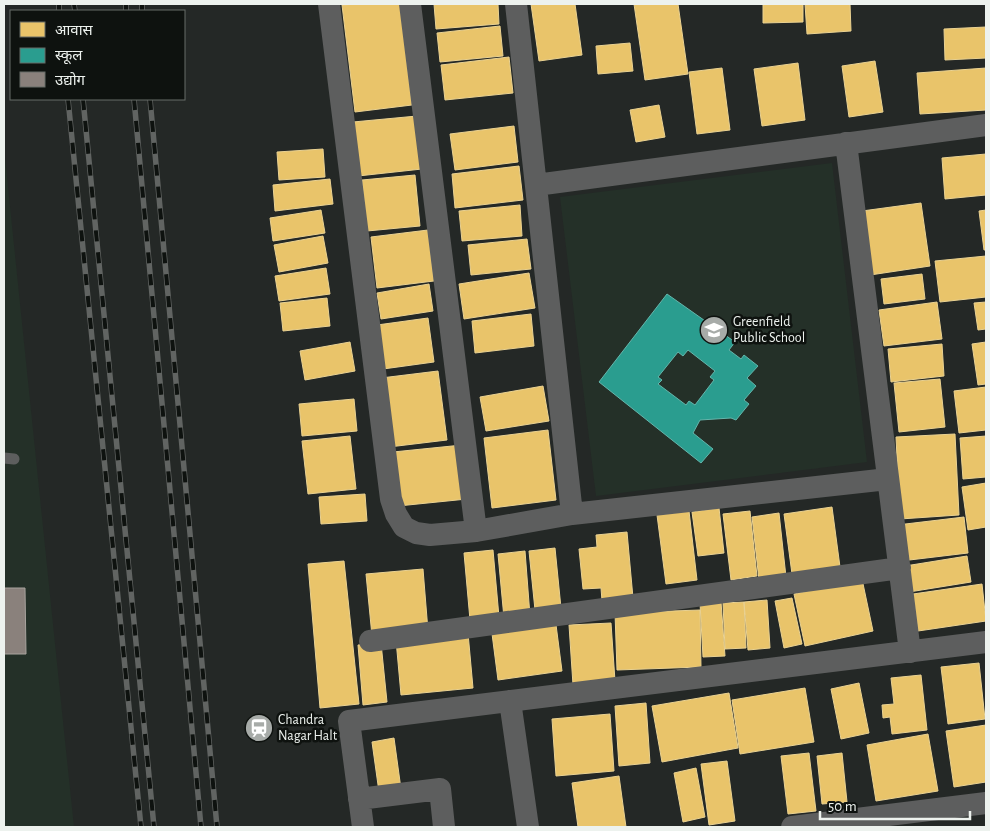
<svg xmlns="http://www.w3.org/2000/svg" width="990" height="831" font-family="'Alegreya Sans','Noto Sans Devanagari',sans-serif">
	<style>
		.built { fill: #243028 }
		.homes { fill: #e9c46a; stroke: #ead292 }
		.schools { fill: #2a9d8f; stroke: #64b6ac; fill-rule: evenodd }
		.industry { fill: #8a817c; stroke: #a8a39e }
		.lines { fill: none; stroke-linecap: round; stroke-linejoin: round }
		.lane { stroke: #5d5e5e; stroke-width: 11 }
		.street { stroke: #5d5e5e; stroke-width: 22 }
		.rail-casing { stroke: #616462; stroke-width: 5.5 }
		.rail { stroke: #0e120f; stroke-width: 4; stroke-dasharray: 11; stroke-linecap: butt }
		.labels { text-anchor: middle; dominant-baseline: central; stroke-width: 5; stroke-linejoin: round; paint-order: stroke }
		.poi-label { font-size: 14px; fill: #edf2ee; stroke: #0e120f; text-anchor: start }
	</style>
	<rect width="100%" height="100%" fill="#242826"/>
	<path class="built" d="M4 148 64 731 74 827H4Z
		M832 163 867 462 596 496 560 197Z"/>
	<path class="homes" d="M356 4H400L412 105 355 112 342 5Z
		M434 4H498L499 24 436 29Z
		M531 4H575L582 55 539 61Z
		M634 4H678L688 74 645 80Z
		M763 4H803V22L763 23Z
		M805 4H850L851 31 807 34Z
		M500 26 503 56 440 62 437 33Z
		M986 27V58L945 60 944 29Z
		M630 43 633 71 598 74 596 46Z
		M509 57 513 93 445 100 441 65Z
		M875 61 883 112 849 117 842 66Z
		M798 63 805 120 762 126 754 69Z
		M722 68 730 130 697 134 689 72Z
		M986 68V110L920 114 917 73Z
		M659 105 665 137 636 142 630 110Z
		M417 116 422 169 358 176 353 122Z
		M514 126 518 162 455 170 450 134Z
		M323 149 325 177 279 180 277 152Z
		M986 154V195L945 199 942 158Z
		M519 166 523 200 455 208 452 174Z
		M415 175 420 226 367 231 362 180Z
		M330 179 333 204 275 211 273 185Z
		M921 203 930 266 870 275 862 211Z
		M520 205 522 236 462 241 459 211Z
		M321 210 325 233 273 241 270 218Z
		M986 210V250H984L979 211Z
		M428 230 434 281 377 288 371 237Z
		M323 236 328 263 279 272 274 245Z
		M527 239 531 269 471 275 468 245Z
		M986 256V297L940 302 935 261Z
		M326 268 330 294 279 301 275 276Z
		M529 273 535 308 464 319 459 284Z
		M922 274 925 299 884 304 881 279Z
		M429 284 433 311 381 319 377 293Z
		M327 298 330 326 283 331 280 303Z
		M937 302 942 339 884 346 879 310Z
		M986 302V329L978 330 974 303Z
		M531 314 534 346 475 353 472 321Z
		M428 318 434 362 383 369 377 325Z
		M350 342 355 371 305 380 300 351Z
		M986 342V384L978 385 972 344Z
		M942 344 944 376 891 382 888 349Z
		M438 371 447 440 389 447 381 378Z
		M940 379 945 427 899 432 894 383Z
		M543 386 549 421 486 431 480 397Z
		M986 387V430L959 433 954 391Z
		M354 399 357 431 302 436 299 404Z
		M548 430 556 500 492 508 484 438Z
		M955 434 959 515 900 519 896 437Z
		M350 436 356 489 308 494 302 441Z
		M986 436V477L963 479 960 438Z
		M462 445 467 499 398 506 393 452Z
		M986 483V527L968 530 962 487Z
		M365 494 367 521 321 524 319 497Z
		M832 507 840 567 792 574 784 514Z
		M719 508 724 553 698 556 692 512Z
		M689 511 697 580 666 584 657 515Z
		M750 511 757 576 731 580 723 514Z
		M779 513 786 577 759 580 752 517Z
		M964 517 968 553 901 561 897 525Z
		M627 532 633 598 602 601 601 588 583 589 579 549 597 547 596 535Z
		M555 548 561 608 535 610 529 551Z
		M493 550 499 617 470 620 464 553Z
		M525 551 530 616 504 618 498 554Z
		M967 556 971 582 909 592 905 566Z
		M344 561 359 704 320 708 308 564Z
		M423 569 428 631 372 636 366 574Z
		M862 579 873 631 805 646 794 594Z
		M982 584 986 621 918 631 913 594Z
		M792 598 802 644 784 648 775 601Z
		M767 600 770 648 748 650 744 602Z
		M721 602 725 656 703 657 700 603Z
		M744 602 746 648 725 649 723 603Z
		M700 610 701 667 617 670 615 613Z
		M555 617 562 671 498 680 491 626Z
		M611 623 615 681 573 685 569 625Z
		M468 633 473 688 401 695 396 640Z
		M381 643 387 702 363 705 358 645Z
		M979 663 985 719 948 724 941 667Z
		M921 675 927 730 892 734 890 717 883 718 882 705 894 704 891 678Z
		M859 683 869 733 841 739 831 689Z
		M805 688 814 742 740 754 732 700Z
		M729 693 738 748 662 762 652 706Z
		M646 703 650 763 619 766 615 706Z
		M610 714 614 771 556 776 552 719Z
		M986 725V782L954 787 946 731Z
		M928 734 938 791 876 801 867 745Z
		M394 738 401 789 379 792 372 742Z
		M809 753 816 811 788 814 781 756Z
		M842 753 847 802 822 804 817 756Z
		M727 761 735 821 709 825 701 764Z
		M696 768 705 817 683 822 674 773Z
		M619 776 626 827H578L572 783Z"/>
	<path class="schools" d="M667 294 735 342 729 350 741 359 744 355 758 366 747 378 756 386 744 400 749 404 736 420 731 418 700 420 693 433 713 449 701 463 599 382ZM688 350 715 371 710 377 714 380 695 405 689 401 686 405 658 384 662 380 658 377 678 352 683 356Z"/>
	<path class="industry" d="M4 588H25L26 654H4Z"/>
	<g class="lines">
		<path class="lane" d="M4 458 14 459"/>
		<path class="street" d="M329 4 391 499 396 514 404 527 416 533 430 535 476 531 572 514 888 479
			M410 4 476 531
			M516 4 572 514
			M846 143 910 652
			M536 185 986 125
			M370 641 900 568
			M510 701 528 827
			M359 799 440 789 444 827
			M363 827 349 721 986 642
			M792 827 986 803"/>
		<defs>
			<path id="rail" d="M59 4V11
				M74 4 75 11
				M126 4V11
				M142 4V11
				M68 99 141 827
				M83 99 154 827
				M134 99 201 827
				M150 99 217 827"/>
		</defs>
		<use href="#rail" class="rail-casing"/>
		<use href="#rail" class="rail"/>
	</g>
	<defs>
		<symbol id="school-disc" viewBox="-11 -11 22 22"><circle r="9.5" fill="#a7aba8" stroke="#0e120f"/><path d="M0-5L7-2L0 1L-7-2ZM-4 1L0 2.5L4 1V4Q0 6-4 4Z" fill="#fff"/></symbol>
		<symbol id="station-disc" viewBox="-11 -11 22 22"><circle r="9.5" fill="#a7aba8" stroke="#0e120f"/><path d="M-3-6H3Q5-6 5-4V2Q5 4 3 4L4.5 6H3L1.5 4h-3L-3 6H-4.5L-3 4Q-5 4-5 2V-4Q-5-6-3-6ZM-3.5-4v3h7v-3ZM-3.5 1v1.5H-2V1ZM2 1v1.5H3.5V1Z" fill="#fff"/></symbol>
	</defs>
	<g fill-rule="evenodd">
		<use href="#school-disc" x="698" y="314" width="32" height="32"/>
		<use href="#station-disc" x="243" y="712" width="32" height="32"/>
	</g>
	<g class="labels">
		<g class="poi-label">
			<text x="733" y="322">Greenfield<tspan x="733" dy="16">Public School</tspan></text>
			<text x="278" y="720">Chandra<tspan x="278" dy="16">Nagar Halt</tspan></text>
		</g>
	</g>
	<rect width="990" height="831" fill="none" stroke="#edf2ee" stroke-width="10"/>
	<rect x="10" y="10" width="175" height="90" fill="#0e120f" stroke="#676c68"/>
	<rect x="20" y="22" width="25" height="15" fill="#e9c46a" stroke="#676c68"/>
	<text x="55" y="35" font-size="15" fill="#edf2ee">आवास</text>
	<rect x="20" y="48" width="25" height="15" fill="#2a9d8f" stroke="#676c68"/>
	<text x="55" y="60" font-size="15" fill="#edf2ee">स्कूल</text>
	<rect x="20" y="72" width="25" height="15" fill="#8a817c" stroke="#676c68"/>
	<text x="55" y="85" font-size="15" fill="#edf2ee">उद्योग</text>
	<path d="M820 811v8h150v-8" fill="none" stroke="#edf2ee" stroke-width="2.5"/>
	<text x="828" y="811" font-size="15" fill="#edf2ee" stroke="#0e120f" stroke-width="4" paint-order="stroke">50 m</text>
</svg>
